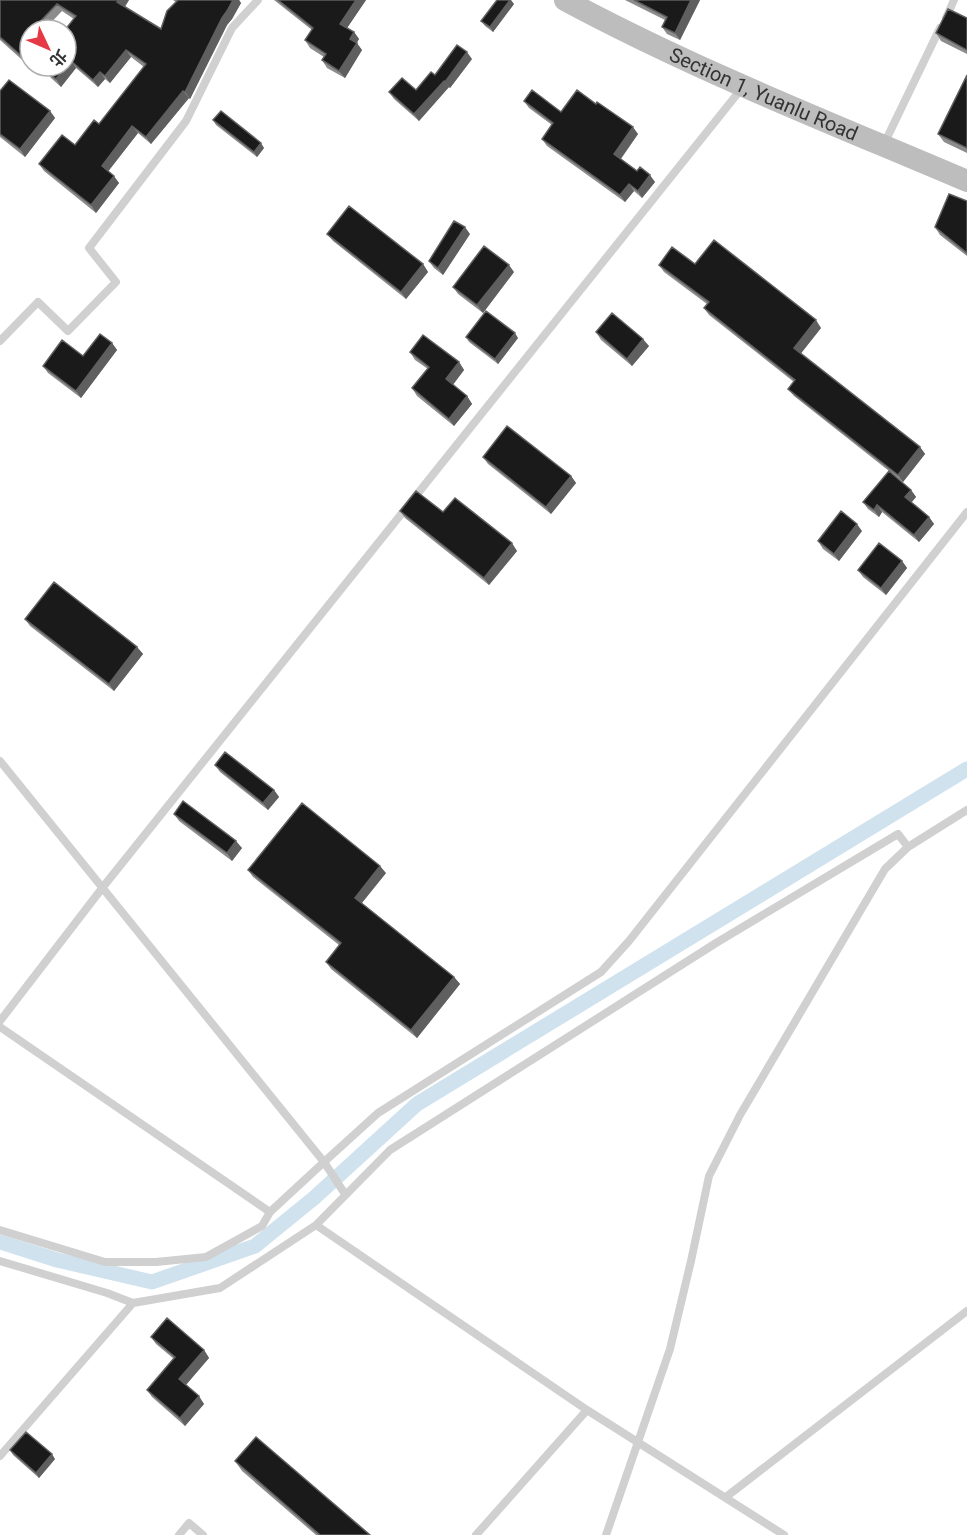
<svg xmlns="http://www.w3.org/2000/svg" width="967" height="1535" font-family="Roboto,'Noto Sans TC',sans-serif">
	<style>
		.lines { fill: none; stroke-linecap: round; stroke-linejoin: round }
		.canal { stroke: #cfe2ee; stroke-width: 15 }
		.service { stroke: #d0d0d0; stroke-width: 8 }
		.secondary { stroke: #bdbdbd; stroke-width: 22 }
		.wall { fill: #8c8c8c }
		.shaded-wall { fill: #5f5f5f }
		.building { fill: #1a1a1a; stroke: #5f5f5f; stroke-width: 1.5 }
		.labels { text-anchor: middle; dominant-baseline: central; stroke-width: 6; stroke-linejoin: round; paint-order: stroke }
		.street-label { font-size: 20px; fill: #333; stroke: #fff }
	</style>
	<rect width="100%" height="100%" fill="#fff"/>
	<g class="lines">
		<path class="canal" d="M0 1242 57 1260 152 1282 255 1246 314 1198 417 1104 967 769"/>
		<path class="service" d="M946 18 954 0
			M884 144 940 28
			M0 341 38 302 68 331 116 282 89 248 186 121 232 28 258 0
			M0 761 324 1162 270 1212 262 1226 206 1257 156 1262H105L0 1230
			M0 1021 103 887 742 88
			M0 1027 270 1212
			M345 1194 324 1162 378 1113 601 972 629 941 967 512
			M316 1225 587 1410 784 1535
			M0 1261 107 1293 133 1303 220 1288 316 1225 390 1150 716 943 898 834 908 847 967 810
			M0 1456 133 1303
			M726 1497 967 1311
			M179 1535 189 1523 203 1535
			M476 1535 587 1410
			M606 1535 670 1349 691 1261 709 1176 740 1115 885 869 908 847"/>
		<path class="secondary" id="s1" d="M565 0C695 70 831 123 967 181"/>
	</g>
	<path class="wall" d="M0 0H129L125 7 161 29 176 2 173 0H239L241 3 232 19 227 25 190 99 189 98 151 144 138 133 108 171 119 183 96 213 44 171 39 164 75 145 99 124 144 67 131 57 110 83 105 79 98 87 76 68 61 87 51 78 46 71 66 66V30L74 19 62 11 44 30H30V67L0 40Z
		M274 0H366L347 28 354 32 359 39 356 43 362 50 345 78 327 68 322 60 324 57 310 48 305 40 312 30Z
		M625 0H700L680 40 667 34 662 27 665 20Z
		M514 4 493 32 485 26 481 21Z
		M967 18V54L941 41 936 33Z
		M472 59 450 88 449 87 419 121 394 99 389 92 416 90 435 75Z
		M967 75V153L944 142 938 134Z
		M0 91 50 111 55 118 25 157 0 137Z
		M524 101 638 134 621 159 637 171 655 182 642 198 634 191 625 202 547 146 542 139 552 125 529 108Z
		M213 120 264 148 257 157 216 125Z
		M967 201V256L940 235 935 227Z
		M327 234 423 264 428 272 406 299 333 241Z
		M470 234 443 275 434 268 429 261Z
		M695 264 821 328 800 354 920 447 925 454 903 482 794 396 788 389 794 382 709 315 704 308 707 304 664 272 659 265Z
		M514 272 483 313 458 294 453 287Z
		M596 332 649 346 632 366 601 340Z
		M466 337 518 338 498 364 469 342Z
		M112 343 117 350 81 398 48 373 43 366 83 356Z
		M410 352 459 362 464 370 453 385 467 396 472 404 454 426 417 396 412 388 428 369 415 360Z
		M483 457 571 476 576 483 551 514 488 464Z
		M911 490 916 497 911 503 929 517 934 524 919 542 882 512 879 517 868 509 863 502Z
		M400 511 443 512 517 551 489 585 405 518Z
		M862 531 839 561 823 549 818 541Z
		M902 561 907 568 886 595 863 577 858 570Z
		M25 619 137 647 143 654 114 691 30 626Z
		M215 765 274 790 279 797 268 810 220 772Z
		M174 814 242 848 232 861 179 821Z
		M248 870 386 873 362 903 454 977 460 984 417 1038 331 969 326 962 339 945 253 877Z
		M151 1337 204 1350 209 1358 186 1385 204 1404 185 1426 152 1397 147 1390 174 1359 156 1344Z
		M10 1450 55 1459 39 1478 13 1455Z
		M235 1461 370 1535H316L242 1471Z"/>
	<path class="shaded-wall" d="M119 0H129L123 9 117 2Z
		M233 0H239L241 3 232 19 227 25 190 99 185 92 222 18Z
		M356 0H366L345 31 340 24Z
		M510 0H511L514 4 493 32 490 27Z
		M691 0H700L680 40 675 33Z
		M354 32 359 39 355 46 350 39Z
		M357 43 362 50 345 78 339 71Z
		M126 50 131 57 110 83 105 76Z
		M467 52 472 59 450 88 445 82Z
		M30 53V67L25 59Z
		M71 61 76 68 61 87 56 79Z
		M100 72 105 79 98 87 93 80Z
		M444 81 449 87 419 121 414 114Z
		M183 91 189 98 151 144 146 137Z
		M50 111 55 118 25 157 20 149Z
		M132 126 138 133 107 173 102 166Z
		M633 127 638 134 619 161 614 154Z
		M261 143 264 148 257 157 254 152Z
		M650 175 655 182 642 198 638 191Z
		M114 176 119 183 96 213 91 205Z
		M629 184 634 191 625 202 620 195Z
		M465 227 470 234 443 275 438 268Z
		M423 264 428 272 406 299 401 292Z
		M509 265 514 272 483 313 477 305Z
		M816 320 821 328 799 356 794 348Z
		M515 333 518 338 498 364 495 359Z
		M643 339 649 346 632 366 627 359Z
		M112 343 117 350 81 398 76 391Z
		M459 362 464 370 451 387 446 379Z
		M467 396 472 404 454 426 449 419Z
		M920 447 925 454 903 482 898 475Z
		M571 476 576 483 551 514 546 507Z
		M911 490 916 497 910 504 905 497Z
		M877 505 882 512 879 517 874 510Z
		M929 517 934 524 919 542 914 535Z
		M857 524 862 531 839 561 834 554Z
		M512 543 517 551 489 585 484 578Z
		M902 561 907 568 886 595 881 588Z
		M137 647 143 654 114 691 109 684Z
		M274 790 279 797 268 810 263 803Z
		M236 841 242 848 232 861 227 853Z
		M380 866 386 873 360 905 355 898Z
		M454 977 460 984 417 1038 411 1030Z
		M204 1350 209 1358 184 1387 179 1379Z
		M199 1396 204 1404 185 1426 180 1418Z
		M52 1454 55 1459 39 1478 36 1473Z"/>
	<path class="building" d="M0 0H119L117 2 161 29 167 11 178 0H233L227 11 222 18 185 92 183 91 146 137 132 126 102 166 114 176 91 205 39 164 62 135 75 145 94 120 99 124 146 64 126 50 105 76 100 72 93 80 71 61 56 79 46 71 50 66H66V47L67 46 66 45V30H65L76 16 57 4 32 30H30V32L24 39 30 44V53L25 59 0 37Z
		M278 0H356L340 24 354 32 350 39 357 43 339 71 322 60 326 54 305 40 313 28Z
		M497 0H510L490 27 481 21Z
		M634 0H691L675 33 662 27 667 17Z
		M948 9 967 18V50L936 33Z
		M457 45 467 52 445 82 444 81 414 114 389 92 402 78 416 90 431 72 435 75Z
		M967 75V148L938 134Z
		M9 80 50 111 20 149 0 134V91Z
		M532 90 561 112 577 90 596 104 597 102 633 127 614 154 637 171 640 167 650 175 638 191 629 184 620 195 542 139 553 123 524 101Z
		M221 111 261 143 254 152 213 120Z
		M949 194 967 201V253L935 227Z
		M349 206 423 264 401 292 327 234Z
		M454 221 465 227 438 268 429 261Z
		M714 240 816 320 794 348 920 447 898 475 788 389 795 380 704 308 709 302 659 265 672 247 695 264Z
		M484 246 509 265 477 305 453 287Z
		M486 311 515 333 495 359 466 337Z
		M612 313 643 339 627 359 596 332Z
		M100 334 112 343 76 391 43 366 62 340 83 356Z
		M423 335 459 362 446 379 467 396 449 419 412 388 429 367 410 352Z
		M507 426 571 476 546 507 483 457Z
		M889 471 911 490 905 497 929 517 914 535 877 505 874 510 863 502Z
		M416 491 443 512 455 498 512 543 484 578 400 511Z
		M841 511 857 524 834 554 818 541Z
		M879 543 902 561 881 588 858 570Z
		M54 582 137 647 109 684 25 619Z
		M225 752 274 790 263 803 215 765Z
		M183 801 236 841 227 853 174 814Z
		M302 803 380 866 355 898 454 977 411 1030 326 962 341 943 248 870Z
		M167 1318 204 1350 179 1379 199 1396 180 1418 147 1390 175 1357 151 1337Z
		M26 1432 52 1454 36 1473 10 1450Z
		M256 1437 370 1535H320L235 1461Z"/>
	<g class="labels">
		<g class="street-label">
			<text stroke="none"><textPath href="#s1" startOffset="220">Section 1, Yuanlu Road</textPath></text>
		</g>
	</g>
	<g transform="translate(48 48) rotate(134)"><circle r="28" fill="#ffffff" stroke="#adadad" stroke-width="1.5"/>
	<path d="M0-4.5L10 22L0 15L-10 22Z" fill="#e63946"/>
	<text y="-9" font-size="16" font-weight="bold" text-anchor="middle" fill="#333333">北</text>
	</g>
</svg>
